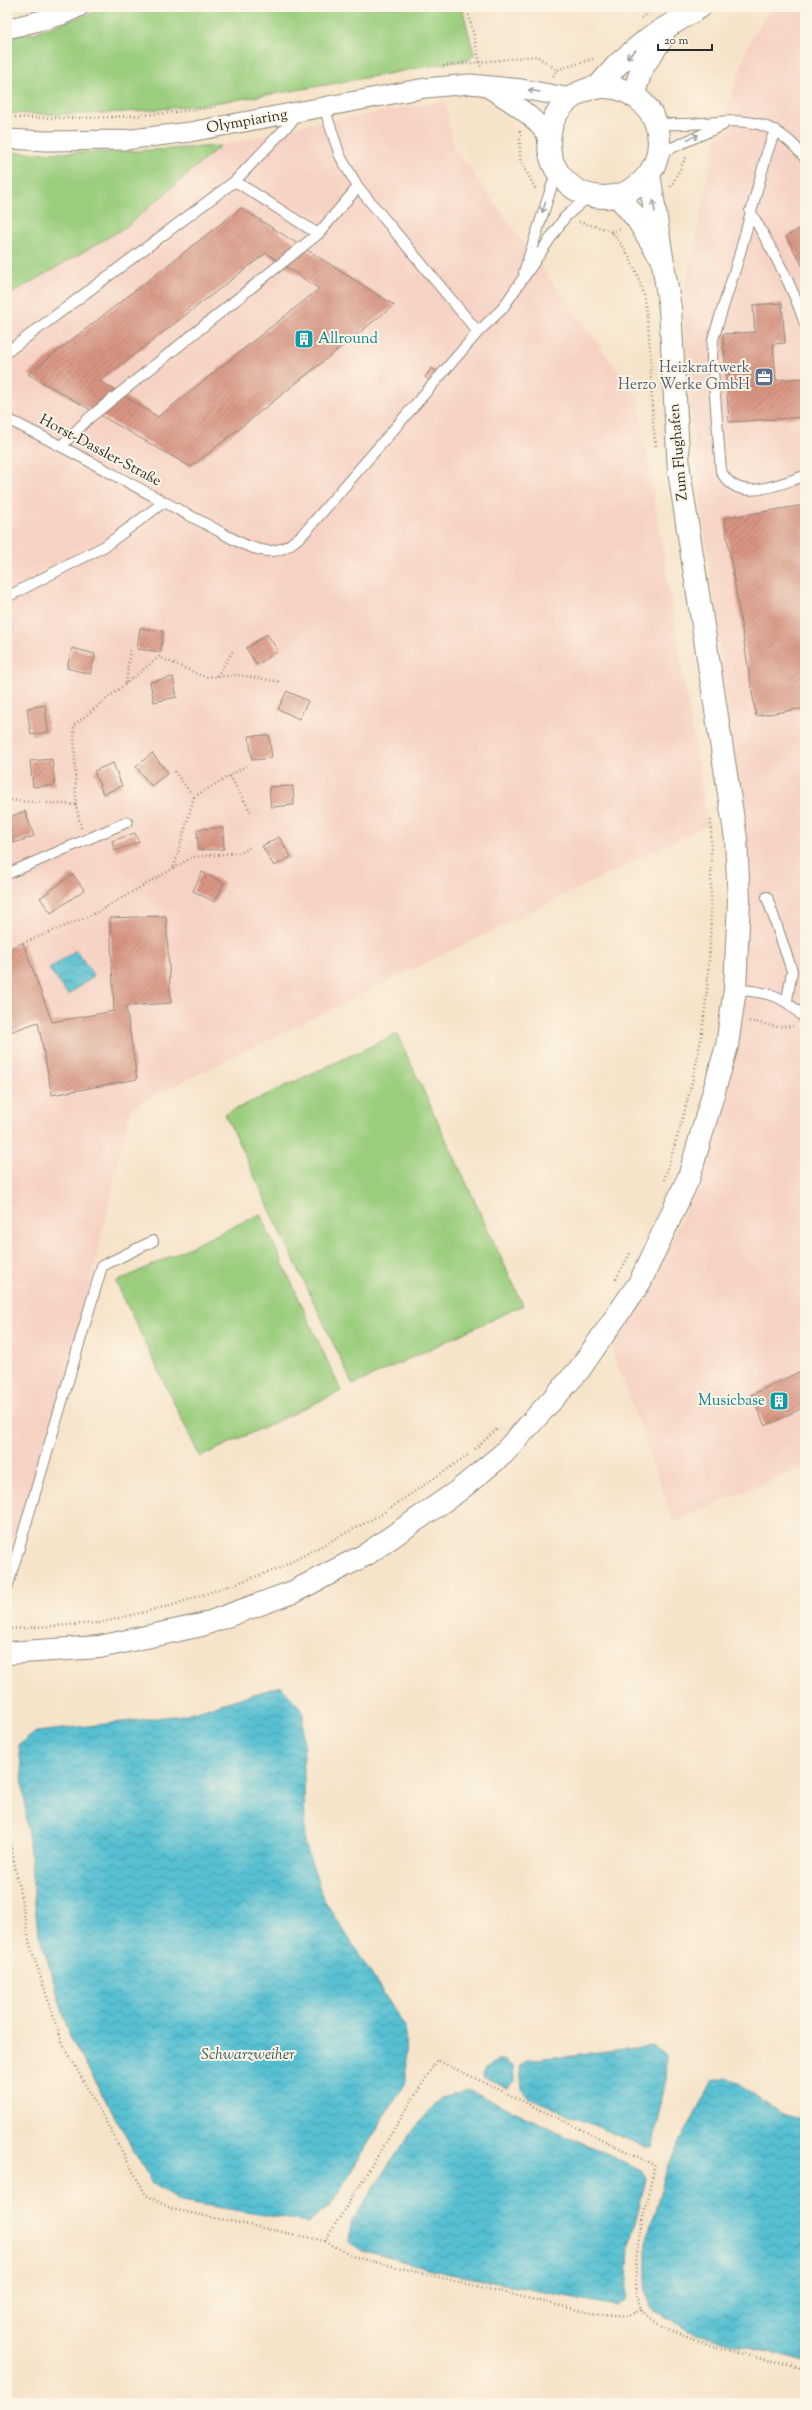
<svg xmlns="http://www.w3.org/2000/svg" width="812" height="2410" font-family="'Sorts Mill Goudy',serif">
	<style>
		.built { fill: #f6d2c4 }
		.grass { fill: #9acd7d; stroke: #627c54 }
		.water { fill: url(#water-waves); stroke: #40767e }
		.building { fill: url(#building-hatch); fill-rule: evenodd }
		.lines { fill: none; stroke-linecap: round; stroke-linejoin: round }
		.service-casing { stroke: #90887a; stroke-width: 12 }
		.minor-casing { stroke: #90887a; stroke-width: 21 }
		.tertiary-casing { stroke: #90887a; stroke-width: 24 }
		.path { stroke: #90887a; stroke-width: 2.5; stroke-dasharray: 1 3; stroke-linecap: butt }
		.service { stroke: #fff; stroke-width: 10 }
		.minor { stroke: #fff; stroke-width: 19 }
		.tertiary { stroke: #fff; stroke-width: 22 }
		.oneway { stroke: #a0a0a0 }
		.labels { text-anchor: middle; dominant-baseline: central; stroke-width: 4; stroke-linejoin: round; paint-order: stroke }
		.street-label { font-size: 15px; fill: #2b2b2b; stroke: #fcf5e5 }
		.culture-label { font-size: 15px; fill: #0d838f; stroke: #fcf5e5; text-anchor: start }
		.service-label { font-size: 15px; fill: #4e5e75; stroke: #fcf5e5; text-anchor: end }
		.water-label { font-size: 16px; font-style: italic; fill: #38585d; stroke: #fcf5e5 }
	</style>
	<defs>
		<pattern id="water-waves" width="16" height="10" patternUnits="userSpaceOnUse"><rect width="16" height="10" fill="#56c0d2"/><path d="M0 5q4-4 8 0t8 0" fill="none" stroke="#479cab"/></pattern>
		<pattern id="building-hatch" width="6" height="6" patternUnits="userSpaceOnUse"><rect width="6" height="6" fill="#d99482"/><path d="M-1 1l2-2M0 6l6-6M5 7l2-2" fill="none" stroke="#b0796b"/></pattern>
	</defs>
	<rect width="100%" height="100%" fill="#fcf5e5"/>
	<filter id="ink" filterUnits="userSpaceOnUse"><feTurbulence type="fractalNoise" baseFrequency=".025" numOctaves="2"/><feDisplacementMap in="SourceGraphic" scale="8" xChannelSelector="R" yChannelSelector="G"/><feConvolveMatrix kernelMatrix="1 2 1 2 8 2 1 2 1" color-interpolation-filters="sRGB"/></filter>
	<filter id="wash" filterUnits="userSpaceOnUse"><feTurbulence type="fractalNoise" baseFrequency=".012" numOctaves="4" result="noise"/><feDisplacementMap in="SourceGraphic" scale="16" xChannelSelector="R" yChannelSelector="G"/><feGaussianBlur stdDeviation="0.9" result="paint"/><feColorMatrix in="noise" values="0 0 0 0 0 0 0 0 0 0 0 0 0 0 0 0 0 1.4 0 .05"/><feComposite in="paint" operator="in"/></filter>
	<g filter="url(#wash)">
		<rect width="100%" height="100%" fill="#f6e4ca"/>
		<path class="built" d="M771 7H805V1466L674 1522 611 1348 662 1262 697 1186 716 1133 730 1074 747 869 694 444 682 306 714 146 750 41Z
			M445 101 454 148 638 398 708 825 131 1107 64 1399 7 1555V296L126 227 220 146 304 125Z"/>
		<path class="grass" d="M110 7H462L474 55 470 59C317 85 163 122 7 113V36L33 33Z
			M220 146 126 227 7 296V153L122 152Z
			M397 1034 523 1305 353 1385 225 1114Z
			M260 1214 341 1391 200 1457 116 1282Z"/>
		<path class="water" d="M76 950 94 976 68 995 49 969Z
			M281 1686 303 1711 305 1844 323 1898 405 2027 406 2081 330 2206 307 2222 180 2201 152 2183 70 2037 37 1924 19 1745 36 1732 183 1715Z
			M652 2046 666 2056 665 2084 652 2147H644L528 2097 522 2088 520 2066 527 2060Z
			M497 2061H505L513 2067 514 2081 507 2088 483 2077 484 2069Z
			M727 2077 780 2112 805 2120V2361L689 2332 653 2309 646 2290V2242L668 2165 713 2080Z
			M468 2090 641 2170 646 2179 629 2246 626 2299 616 2306 446 2273 361 2250 349 2241 351 2223 407 2138 441 2097Z"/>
		<g id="blocks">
			<path class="building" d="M241 208 394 305 191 467 28 374ZM266 253 319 289 158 417 100 381Z
				M805 225V270L786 237Z
				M782 303 785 343 773 344 776 380 805 378V417L729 422 723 334 755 332 753 305Z
				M432 368 439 373 431 382 425 377Z
				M805 505V708L756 716 724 518Z
				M140 628 163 631 161 652 137 649Z
				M267 634 278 651 257 665 246 648Z
				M72 648 95 654 90 674 67 668Z
				M173 677 177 697 154 702 150 682Z
				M287 691 308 701 299 719 278 709Z
				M45 705 48 732 31 735 27 708Z
				M269 735 272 758 252 760 249 736Z
				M152 753 168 773 151 786 136 767Z
				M52 759 55 785 33 787 30 761Z
				M113 763 122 786 103 794 94 771Z
				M293 786 294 805 271 807 269 787Z
				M25 811 34 836 14 843 7 818Z
				M223 828 224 849 198 850 197 829Z
				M135 833 139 842 115 851 112 841Z
				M279 837 291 857 274 866 262 846Z
				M202 872 224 883 215 902 193 891Z
				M73 874 84 890 51 913 40 898Z
				M166 916 171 1003 126 1006 137 1079 52 1095 38 1022 7 1033V949L23 943 52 1022 114 1011 110 918Z
				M805 1369V1407L765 1426 751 1395Z"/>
		</g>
	</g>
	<g filter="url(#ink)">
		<use href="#blocks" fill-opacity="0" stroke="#90887a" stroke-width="1"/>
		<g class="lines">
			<defs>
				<path id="service" d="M656 123C718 131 759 99 805 158
					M775 130 767 153 738 260 713 339 712 358 721 471C738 505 777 484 805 476
					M658 154 723 125
					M235 181 318 234
					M358 187 478 332
					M750 211C771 248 792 284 805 324
					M524 272 557 170
					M7 352 235 181 300 113
					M7 419C74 451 138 489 204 523 224 533 248 551 271 551 286 550 295 541 305 532L478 332 502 309 565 217 590 195
					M62 445 89 418 318 234 358 187 340 156 324 107
					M7 597 105 546 164 502
					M7 874 127 822
					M767 897 792 971 787 1000
					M735 989C768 993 782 993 805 1019
					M7 1588 102 1266 153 1241"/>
				<path id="minor" d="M7 29 62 15 79 7
					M487 87C511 102 533 114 549 138
					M7 139 46 141 124 140 190 132 425 88 470 84 522 89 572 98"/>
				<path id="tertiary" d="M549 142a55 55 0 1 1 110 0a55 55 0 1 1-110 0Z
					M597 88 618 64 650 37 700 7
					M633 96 642 68 663 37
					M617 195 637 219 658 253
					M7 1653 99 1647 202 1625 293 1592 367 1554 458 1491 503 1454 579 1370 640 1282 689 1177 727 1046 731 1017 735 989 739 900 736 839 679 471 670 308 649 174"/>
			</defs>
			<use href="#service" class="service-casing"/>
			<use href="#minor" class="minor-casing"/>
			<use href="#tertiary" class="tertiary-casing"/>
			<path class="path" d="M467 7 481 67
				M641 18 655 7
				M443 66 537 56 557 70
				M553 76 557 70 596 58
				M7 117C77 120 147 117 215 107
				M520 131V159L536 190
				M671 187 686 157
				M579 222C589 225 603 227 611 232 615 235 618 241 621 244 661 298 645 382 656 446
				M611 232 620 229
				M217 676 233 651
				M126 683 130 649
				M230 776 252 814
				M194 797 246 766
				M7 800 76 805
				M81 828 76 805 74 725 159 657 205 677 238 675 281 682
				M174 867 194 797 174 771
				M23 943 92 915 193 857 243 852 250 847
				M749 1021 778 1027 793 1026
				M664 1180C677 1137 691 1093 699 1049 713 973 711 895 711 819
				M616 1279 630 1253
				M475 1449 498 1428
				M7 1629 99 1623 173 1605 278 1569 380 1515 468 1455
				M7 1825 30 1945 62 2042 146 2195 172 2209 325 2241 437 2060 655 2165C647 2202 625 2274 642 2309 656 2338 772 2361 805 2369
				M325 2241 354 2257 590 2313 628 2316 642 2310"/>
			<use href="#service" class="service"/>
			<use href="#minor" class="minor"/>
			<use href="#tertiary" class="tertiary"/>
		</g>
		<defs><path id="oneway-shaft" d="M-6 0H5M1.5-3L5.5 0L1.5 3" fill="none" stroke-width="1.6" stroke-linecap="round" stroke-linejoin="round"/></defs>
		<g class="oneway">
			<use href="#oneway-shaft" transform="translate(631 54) rotate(139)"/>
			<use href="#oneway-shaft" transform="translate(534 91) rotate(-170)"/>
			<use href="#oneway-shaft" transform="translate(693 137) rotate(-22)"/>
			<use href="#oneway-shaft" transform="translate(654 206) rotate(-99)"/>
			<use href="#oneway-shaft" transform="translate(544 207) rotate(107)"/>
		</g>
	</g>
	<defs>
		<symbol id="building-square" viewBox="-11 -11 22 22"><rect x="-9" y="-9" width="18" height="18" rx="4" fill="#0f9aa8" stroke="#fcf5e5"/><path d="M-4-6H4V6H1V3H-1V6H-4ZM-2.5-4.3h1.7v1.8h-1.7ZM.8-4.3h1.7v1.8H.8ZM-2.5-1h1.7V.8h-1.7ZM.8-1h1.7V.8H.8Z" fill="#fff"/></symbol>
		<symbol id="office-square" viewBox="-11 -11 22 22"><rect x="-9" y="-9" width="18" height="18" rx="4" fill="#5c6f8a" stroke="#fcf5e5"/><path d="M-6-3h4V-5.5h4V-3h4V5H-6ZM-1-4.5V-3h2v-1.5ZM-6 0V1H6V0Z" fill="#fff"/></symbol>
	</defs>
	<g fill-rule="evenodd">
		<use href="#building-square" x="293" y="328" width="22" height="22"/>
		<use href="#office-square" x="753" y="366" width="22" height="22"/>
		<use href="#building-square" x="768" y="1390" width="22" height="22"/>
	</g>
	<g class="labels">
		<g class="street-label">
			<text transform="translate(247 122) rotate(-10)">Olympiaring</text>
			<text transform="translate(100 451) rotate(28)">Horst-Dassler-Straße</text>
			<text transform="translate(679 452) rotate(-95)">Zum Flughafen</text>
		</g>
		<g class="culture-label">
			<text x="318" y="339">Allround</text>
			<text x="765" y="1401" text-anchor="end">Musicbase</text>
		</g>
		<g class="service-label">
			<text x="750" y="368">Heizkraftwerk<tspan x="750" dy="17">Herzo Werke GmbH</tspan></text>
		</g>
		<g class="water-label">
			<text x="248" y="2055">Schwarzweiher</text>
		</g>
	</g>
	<rect width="812" height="2410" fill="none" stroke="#fcf5e5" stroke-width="24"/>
	<path d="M658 44v6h54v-6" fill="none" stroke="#2b2b2b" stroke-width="2"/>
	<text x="664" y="44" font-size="12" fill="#2b2b2b" stroke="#fcf5e5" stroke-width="3" paint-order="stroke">20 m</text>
</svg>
